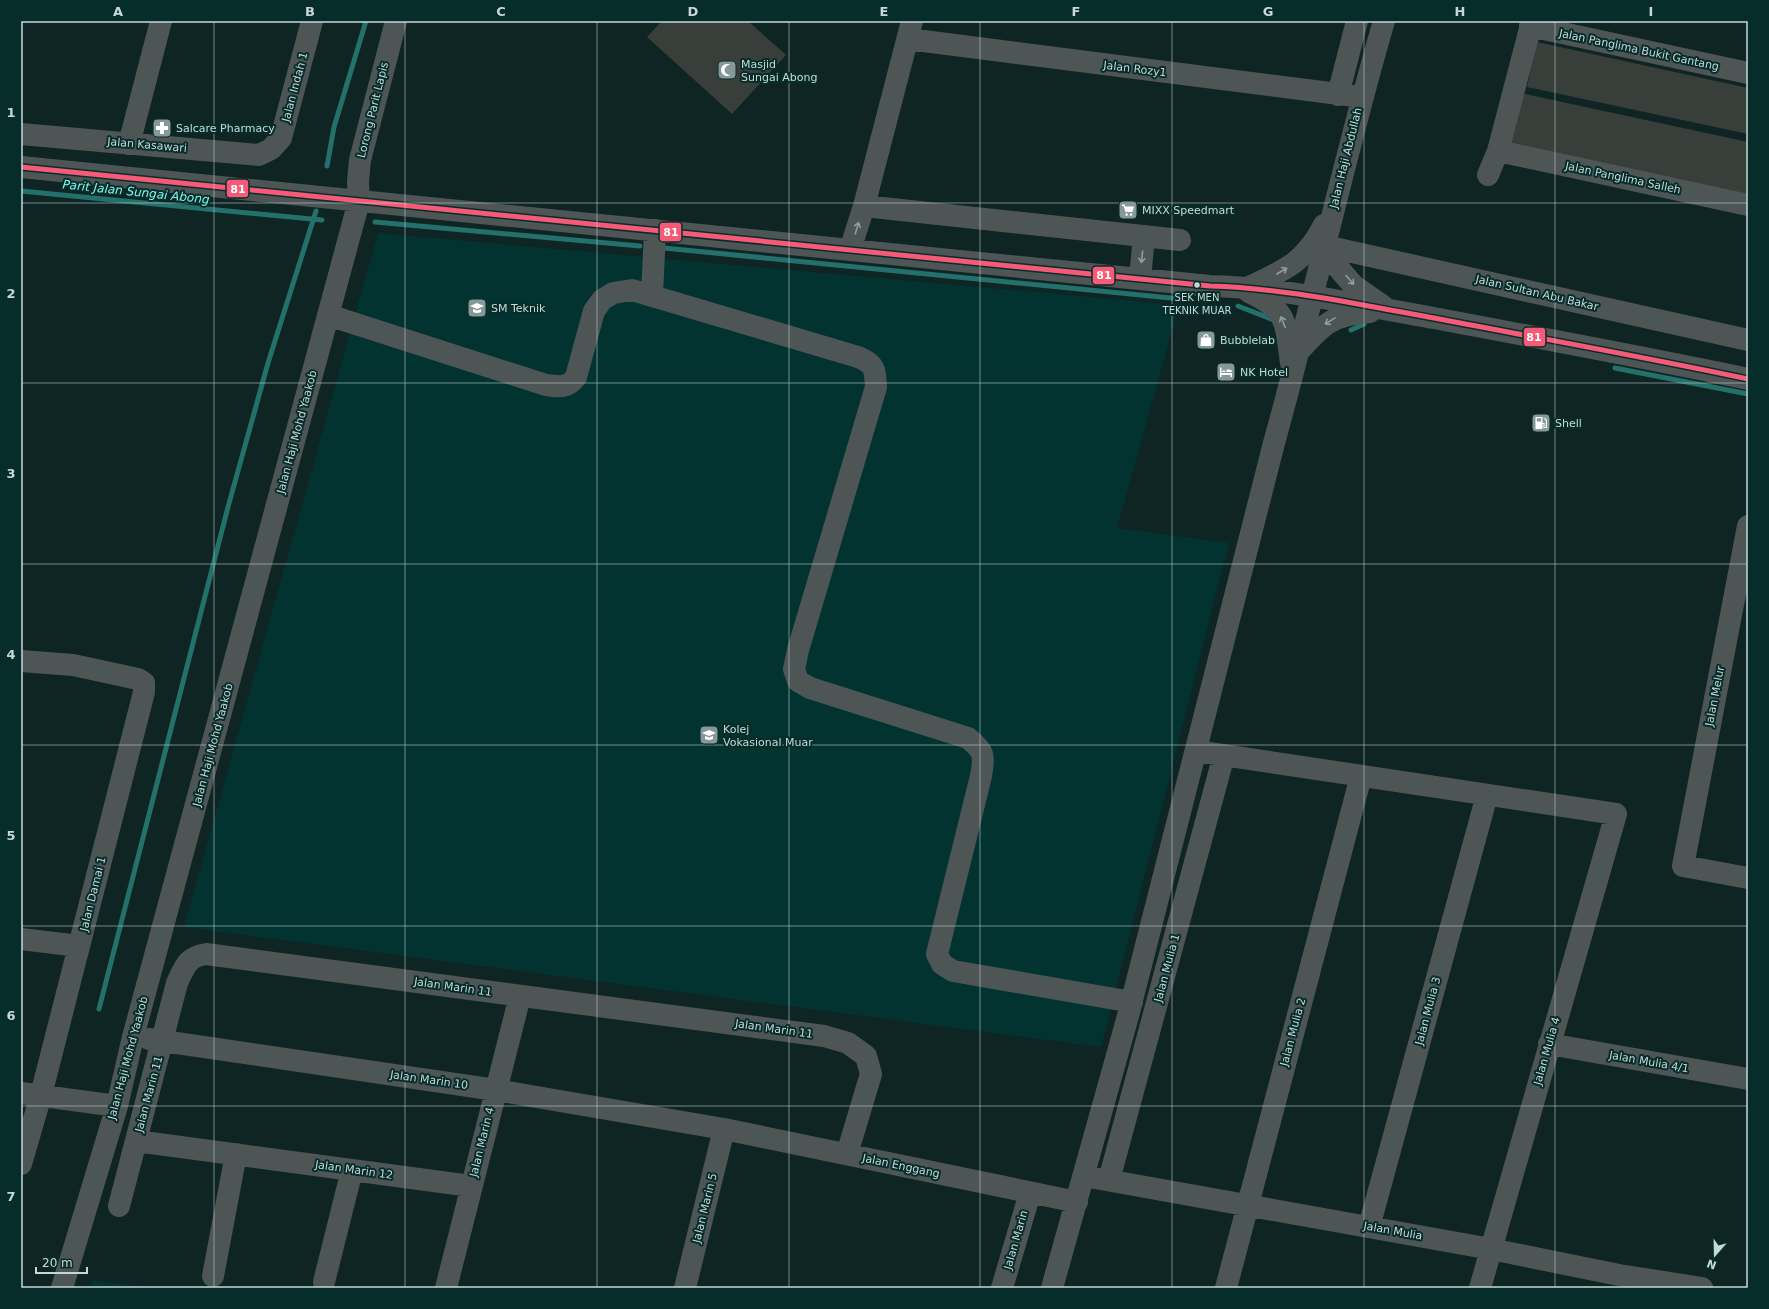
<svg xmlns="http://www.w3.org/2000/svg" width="1769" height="1309" font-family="'DejaVu Sans',sans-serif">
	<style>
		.built { fill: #023331 }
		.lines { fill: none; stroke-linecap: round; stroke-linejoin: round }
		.stream { stroke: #23706c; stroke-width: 5 }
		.building { fill: #383e3a }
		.minor { stroke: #4e5555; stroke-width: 22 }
		.bus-1-casing { stroke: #072d2b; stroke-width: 8 }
		.bus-1 { stroke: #f75a77; stroke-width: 5 }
		.oneway { stroke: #8f9d9c }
		.grid { fill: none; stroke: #c5d8d7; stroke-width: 1; stroke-opacity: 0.55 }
		.bus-dot { fill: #c5d8d7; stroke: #072d2b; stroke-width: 1.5 }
		.labels { text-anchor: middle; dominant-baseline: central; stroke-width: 4; stroke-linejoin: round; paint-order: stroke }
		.bus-label { font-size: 10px; fill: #c5d8d7; stroke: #072d2b }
		.street-label { font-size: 11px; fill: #c5d8d7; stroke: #072d2b }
		.poi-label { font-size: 11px; fill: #c5d8d7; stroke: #072d2b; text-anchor: start }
		.water-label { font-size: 12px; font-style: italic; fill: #81f6ef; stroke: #072d2b }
		.line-badge { stroke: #072d2b; stroke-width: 1.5 }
		.badge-label { font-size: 11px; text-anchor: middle; font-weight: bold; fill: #fff }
		.neatline { fill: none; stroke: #c5d8d7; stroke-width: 1.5 }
		.grid-label { font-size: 13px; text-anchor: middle; font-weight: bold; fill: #c5d8d7 }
	</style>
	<rect width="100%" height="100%" fill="#0f2523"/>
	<path class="built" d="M378 233 1179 305 1117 528 1229 543 1101 1047 184 927Z
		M92 1280 152 1288H91Z"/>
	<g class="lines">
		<path class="stream" d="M327 166 334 127 366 21
			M21 191 322 220
			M375 222 640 246
			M664 248 1181 299
			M1238 306 1274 320
			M1351 330 1364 324
			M1615 368 1748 394
			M99 1009 228 507 268 363 316 211"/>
	</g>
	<path class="building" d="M662 21H748L786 55 732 114 647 37Z
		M1537 42 1748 88V134L1527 87Z
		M1521 93 1748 142V196L1510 145Z"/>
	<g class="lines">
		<path class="minor" d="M1530 26 1748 73
			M908 39 1362 97
			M1338 95 1357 21
			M21 134 259 155 271 149 281 138 312 21
			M129 144 161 21
			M1498 151 1748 205
			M21 167 1210 286C1286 288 1359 305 1434 318 1539 338 1644 357 1748 379
			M1488 175 1498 151 1532 21
			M864 206 1180 240
			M1325 246 1748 340
			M850 250 864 206 912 21
			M1324 251 1353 285 1383 306
			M1140 279 1144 236
			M1247 288C1283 271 1305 263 1324 225
			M1249 292C1289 311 1285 322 1291 363
			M652 296 655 230
			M328 315 546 385C560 387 568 388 576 377L594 311 602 300 613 293 632 290 858 357C875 364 875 369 876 387L798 650 794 669 798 681 810 688 968 738C984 751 985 755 981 776L937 954 942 964 953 971 1132 1002
			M1300 350C1324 323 1333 315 1370 312
			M1748 526 1683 866 1748 878
			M21 661 73 665 138 679 144 683V692L41 1095 21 1164
			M1196 751 1616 814 1480 1288
			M21 939 79 946
			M149 1039 496 1090 724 1129 1077 1202
			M1549 1044 1748 1079
			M21 1093 117 1106
			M136 1141 471 1186
			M1084 1176 1491 1249 1619 1275 1702 1288
			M1109 1180 1224 755
			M119 1206 177 983C185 966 187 957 206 954L824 1036 848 1043 866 1056 871 1074 847 1154
			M1369 1227 1487 795
			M213 1276 236 1154
			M324 1282 352 1170
			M62 1288 117 1106 133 1037 359 201 358 181 360 160 396 21
			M446 1288 520 996
			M685 1288 724 1129
			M1002 1288 1030 1193
			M1052 1288 1128 1016 1274 443C1313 303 1343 161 1384 21
			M1226 1288 1361 776"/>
		<defs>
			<path id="bus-1" d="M21 167 1210 286C1286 288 1359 305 1434 318 1539 338 1644 357 1748 379"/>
		</defs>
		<use href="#bus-1" class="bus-1-casing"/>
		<use href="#bus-1" class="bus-1"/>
	</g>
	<defs><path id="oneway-shaft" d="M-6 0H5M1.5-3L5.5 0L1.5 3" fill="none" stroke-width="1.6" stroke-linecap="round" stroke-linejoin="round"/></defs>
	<g class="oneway">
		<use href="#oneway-shaft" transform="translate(857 228) rotate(-73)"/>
		<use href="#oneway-shaft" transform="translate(1142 257) rotate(96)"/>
		<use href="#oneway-shaft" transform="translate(1282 271) rotate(-30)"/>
		<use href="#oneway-shaft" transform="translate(1350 280) rotate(50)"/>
		<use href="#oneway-shaft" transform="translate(1330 321) rotate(148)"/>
		<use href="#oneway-shaft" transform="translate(1283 322) rotate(-112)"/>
	</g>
	<path class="grid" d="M214 21V1288M405 21V1288M597 21V1288M789 21V1288M980 21V1288M1172 21V1288M1364 21V1288M1555 21V1288M21 203H1748M21 383H1748M21 564H1748M21 745H1748M21 926H1748M21 1106H1748"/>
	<defs>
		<symbol id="mosque-square" viewBox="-11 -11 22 22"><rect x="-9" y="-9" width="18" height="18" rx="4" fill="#859998" stroke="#072d2b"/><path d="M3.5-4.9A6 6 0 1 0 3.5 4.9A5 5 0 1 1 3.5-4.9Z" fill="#fff"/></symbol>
		<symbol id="pharmacy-square" viewBox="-11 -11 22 22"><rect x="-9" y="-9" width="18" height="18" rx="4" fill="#859998" stroke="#072d2b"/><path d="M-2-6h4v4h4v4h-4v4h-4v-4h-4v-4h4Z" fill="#fff"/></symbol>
		<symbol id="supermarket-square" viewBox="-11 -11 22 22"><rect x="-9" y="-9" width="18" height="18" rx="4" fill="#859998" stroke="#072d2b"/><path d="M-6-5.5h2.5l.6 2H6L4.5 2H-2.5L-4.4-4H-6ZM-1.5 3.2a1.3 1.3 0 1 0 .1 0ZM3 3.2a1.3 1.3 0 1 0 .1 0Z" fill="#fff"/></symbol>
		<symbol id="school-square" viewBox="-11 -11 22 22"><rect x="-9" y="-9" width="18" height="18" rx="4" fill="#859998" stroke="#072d2b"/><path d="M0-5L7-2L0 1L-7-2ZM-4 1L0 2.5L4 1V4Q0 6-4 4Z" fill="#fff"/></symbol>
		<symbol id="shop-square" viewBox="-11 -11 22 22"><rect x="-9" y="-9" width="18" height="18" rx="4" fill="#859998" stroke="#072d2b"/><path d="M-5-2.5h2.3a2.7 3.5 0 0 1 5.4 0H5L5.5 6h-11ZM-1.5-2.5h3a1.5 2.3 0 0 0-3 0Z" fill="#fff"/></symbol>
		<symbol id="hotel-square" viewBox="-11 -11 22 22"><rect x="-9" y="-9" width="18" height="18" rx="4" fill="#859998" stroke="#072d2b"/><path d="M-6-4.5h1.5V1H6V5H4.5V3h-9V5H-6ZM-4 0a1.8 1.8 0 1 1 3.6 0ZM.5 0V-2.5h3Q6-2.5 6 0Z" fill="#fff"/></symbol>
		<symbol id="fuel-square" viewBox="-11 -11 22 22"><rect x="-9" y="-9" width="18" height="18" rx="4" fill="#859998" stroke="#072d2b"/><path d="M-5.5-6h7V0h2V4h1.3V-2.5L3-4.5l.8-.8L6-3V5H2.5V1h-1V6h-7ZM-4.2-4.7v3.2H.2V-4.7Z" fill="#fff"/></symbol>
		<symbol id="university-square" viewBox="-11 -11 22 22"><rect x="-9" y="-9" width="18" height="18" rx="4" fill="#859998" stroke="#072d2b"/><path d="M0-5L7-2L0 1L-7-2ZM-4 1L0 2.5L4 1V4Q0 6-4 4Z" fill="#fff"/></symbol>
	</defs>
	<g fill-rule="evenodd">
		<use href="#mosque-square" x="716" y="59" width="22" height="22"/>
		<use href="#pharmacy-square" x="151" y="117" width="22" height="22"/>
		<use href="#supermarket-square" x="1117" y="199" width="22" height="22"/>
		<use href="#school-square" x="466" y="297" width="22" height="22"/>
		<use href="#shop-square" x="1195" y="329" width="22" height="22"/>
		<use href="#hotel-square" x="1215" y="361" width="22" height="22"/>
		<use href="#fuel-square" x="1530" y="412" width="22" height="22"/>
		<use href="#university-square" x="698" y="724" width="22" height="22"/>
	</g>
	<circle class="bus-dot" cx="1197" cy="285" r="3.5"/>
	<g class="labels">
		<g class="bus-label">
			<text x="1197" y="297">SEK MEN<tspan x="1197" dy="13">TEKNIK MUAR</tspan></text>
		</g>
		<g class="street-label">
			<text transform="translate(1639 50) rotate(12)">Jalan Panglima Bukit Gantang</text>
			<text transform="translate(1135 69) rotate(7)">Jalan Rozy1</text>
			<text transform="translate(295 87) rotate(-75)">Jalan Indah 1</text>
			<text transform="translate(373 110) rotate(-76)">Lorong Parit Lapis</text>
			<text transform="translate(147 145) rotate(5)">Jalan Kasawari</text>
			<text transform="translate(1346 158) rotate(-76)">Jalan Haji Abdullah</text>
			<text transform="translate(1623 178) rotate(12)">Jalan Panglima Salleh</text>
			<text transform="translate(1537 293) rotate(13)">Jalan Sultan Abu Bakar</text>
			<text transform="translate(297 432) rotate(-75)">Jalan Haji Mohd Yaakob</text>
			<text transform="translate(1715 696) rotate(-79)">Jalan Melur</text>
			<text transform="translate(213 745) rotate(-75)">Jalan Haji Mohd Yaakob</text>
			<text transform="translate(93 894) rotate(-76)">Jalan Damai 1</text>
			<text transform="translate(1167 968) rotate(-75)">Jalan Mulia 1</text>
			<text transform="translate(453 987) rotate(8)">Jalan Marin 11</text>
			<text transform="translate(1428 1011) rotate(-75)">Jalan Mulia 3</text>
			<text transform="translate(774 1029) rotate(8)">Jalan Marin 11</text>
			<text transform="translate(1293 1032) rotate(-75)">Jalan Mulia 2</text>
			<text transform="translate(1547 1051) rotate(-74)">Jalan Mulia 4</text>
			<text transform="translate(128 1058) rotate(-75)">Jalan Haji Mohd Yaakob</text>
			<text transform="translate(1649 1062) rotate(10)">Jalan Mulia 4/1</text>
			<text transform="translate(429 1080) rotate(8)">Jalan Marin 10</text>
			<text transform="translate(149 1094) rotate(-75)">Jalan Marin 11</text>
			<text transform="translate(482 1142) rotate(-76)">Jalan Marin 4</text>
			<text transform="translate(901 1166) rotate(12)">Jalan Enggang</text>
			<text transform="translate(354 1170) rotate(8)">Jalan Marin 12</text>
			<text transform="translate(705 1208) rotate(-76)">Jalan Marin 5</text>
			<text transform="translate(1393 1231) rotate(10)">Jalan Mulia</text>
			<text transform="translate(1016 1240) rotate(-74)">Jalan Marin</text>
		</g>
		<g class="poi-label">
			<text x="741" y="64">Masjid<tspan x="741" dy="13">Sungai Abong</tspan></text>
			<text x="176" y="128">Salcare Pharmacy</text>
			<text x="1142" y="210">MIXX Speedmart</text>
			<text x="491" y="308">SM Teknik</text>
			<text x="1220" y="340">Bubblelab</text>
			<text x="1240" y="372">NK Hotel</text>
			<text x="1555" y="423">Shell</text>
			<text x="723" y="729">Kolej<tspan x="723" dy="13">Vokasional Muar</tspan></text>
		</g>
		<g class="water-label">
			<text transform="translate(136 192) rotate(6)">Parit Jalan Sungai Abong</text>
		</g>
	</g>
	<g class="line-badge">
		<rect x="226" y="179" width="23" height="19" rx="4" fill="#f75a77"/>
		<rect x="659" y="222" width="23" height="20" rx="4" fill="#f75a77"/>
		<rect x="1092" y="266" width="23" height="19" rx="4" fill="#f75a77"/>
		<rect x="1523" y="327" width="23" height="20" rx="4" fill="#f75a77"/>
	</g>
	<g class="badge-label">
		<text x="238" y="193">81</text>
		<text x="671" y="236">81</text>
		<text x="1104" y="279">81</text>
		<text x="1534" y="341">81</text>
	</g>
	<rect width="1769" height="1309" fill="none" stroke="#072d2b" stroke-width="44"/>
	<g transform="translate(1715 1255) rotate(200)" stroke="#072d2b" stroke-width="3" paint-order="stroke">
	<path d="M0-3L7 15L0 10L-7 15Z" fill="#c5d8d7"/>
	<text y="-6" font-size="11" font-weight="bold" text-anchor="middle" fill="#c5d8d7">N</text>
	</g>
	<path d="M36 1267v6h51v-6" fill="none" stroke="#c5d8d7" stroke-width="2"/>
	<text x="42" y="1267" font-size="12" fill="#c5d8d7" stroke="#072d2b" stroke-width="3" paint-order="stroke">20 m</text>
	<rect x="22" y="22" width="1725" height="1265" class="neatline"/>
	<g class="grid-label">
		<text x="118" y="16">A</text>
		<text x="310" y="16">B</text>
		<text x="501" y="16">C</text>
		<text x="693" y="16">D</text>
		<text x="884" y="16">E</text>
		<text x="1076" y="16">F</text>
		<text x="1268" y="16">G</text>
		<text x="1460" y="16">H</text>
		<text x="1651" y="16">I</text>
		<text x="11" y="117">1</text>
		<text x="11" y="298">2</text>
		<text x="11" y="478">3</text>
		<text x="11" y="659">4</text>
		<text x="11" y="840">5</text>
		<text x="11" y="1020">6</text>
		<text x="11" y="1201">7</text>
	</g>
</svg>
